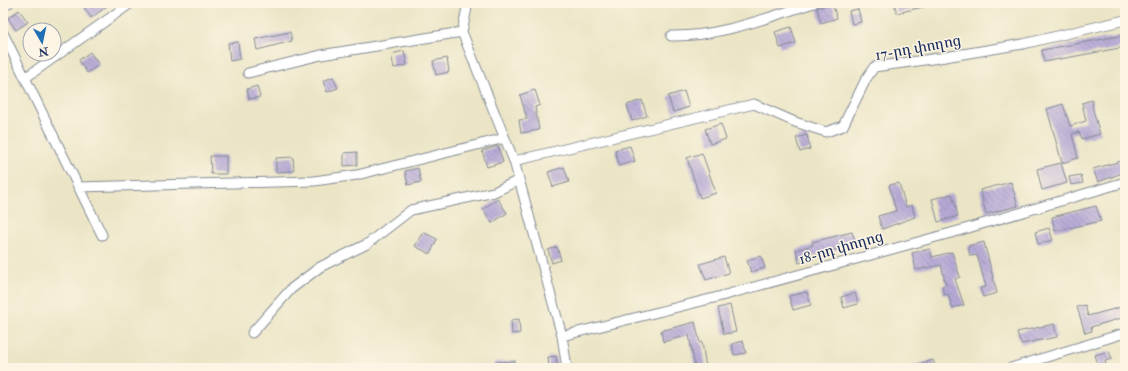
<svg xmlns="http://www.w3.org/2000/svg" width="1128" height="371" font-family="'IM FELL Double Pica','Noto Serif Armenian',serif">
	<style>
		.building { fill: url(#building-back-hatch) }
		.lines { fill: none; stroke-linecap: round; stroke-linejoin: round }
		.minor-casing { stroke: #838a92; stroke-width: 11 }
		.minor { stroke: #fff; stroke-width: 9 }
		.labels { text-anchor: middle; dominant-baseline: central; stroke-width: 3; stroke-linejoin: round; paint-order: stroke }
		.street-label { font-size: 15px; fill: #1b2f5e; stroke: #fcf5e5 }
	</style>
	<defs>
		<pattern id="building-back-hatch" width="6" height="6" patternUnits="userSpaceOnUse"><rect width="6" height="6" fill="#b7aad7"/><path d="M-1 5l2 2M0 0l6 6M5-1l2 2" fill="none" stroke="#948bb2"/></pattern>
	</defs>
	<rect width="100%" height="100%" fill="#fcf5e5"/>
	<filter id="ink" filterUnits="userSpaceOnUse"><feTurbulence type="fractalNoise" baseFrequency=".025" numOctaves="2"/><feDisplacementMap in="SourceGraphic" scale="8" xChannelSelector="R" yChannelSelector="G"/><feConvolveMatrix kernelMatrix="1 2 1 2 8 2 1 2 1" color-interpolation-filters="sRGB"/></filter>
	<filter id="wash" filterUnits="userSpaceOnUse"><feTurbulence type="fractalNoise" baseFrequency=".012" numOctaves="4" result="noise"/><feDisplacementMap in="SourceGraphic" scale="16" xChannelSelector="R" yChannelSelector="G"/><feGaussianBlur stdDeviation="0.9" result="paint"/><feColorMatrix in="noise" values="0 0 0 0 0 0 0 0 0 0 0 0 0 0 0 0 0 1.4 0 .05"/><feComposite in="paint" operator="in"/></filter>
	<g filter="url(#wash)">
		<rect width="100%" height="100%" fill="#ebe5c6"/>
		<g id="blocks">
			<path class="building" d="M81 3H111L91 18Z
				M832 3 837 18 821 23 817 8Z
				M894 3H926L927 6 897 13Z
				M858 9 861 22 852 24 849 11Z
				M19 10 28 22 16 30 8 18Z
				M791 27 796 43 780 48 775 32Z
				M290 32 292 41 257 50 255 39Z
				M1125 35V47L1044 62 1042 50Z
				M238 42 240 59 230 61 228 43Z
				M404 51 407 65 394 68 391 54Z
				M90 52 99 65 87 73 79 60Z
				M447 58 449 72 436 75 433 61Z
				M333 77 338 88 327 92 323 81Z
				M257 86 260 97 249 99 247 89Z
				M535 90 540 105 535 107 539 130 521 133 519 120 527 119 520 95Z
				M684 91 689 107 673 112 668 96Z
				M642 100 647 116 632 121 627 105Z
				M1092 100 1093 110 1100 134 1082 139 1079 132 1072 134 1078 158 1062 163 1047 109 1063 104 1070 126 1086 121 1082 103Z
				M721 124 726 139 710 144 705 129Z
				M807 135 810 149 800 152 796 138Z
				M498 146 503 162 487 167 482 151Z
				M630 146 635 161 619 166 615 150Z
				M357 152V165L344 166V153Z
				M702 153 716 193 700 198 687 158Z
				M210 156H226V174H211Z
				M293 157 294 171 276 172V158Z
				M1125 160V172L1098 182 1093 169Z
				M1061 163 1067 183 1042 190 1037 169Z
				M564 167 569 182 553 187 548 172Z
				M418 168 421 182 408 185 405 171Z
				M1081 175 1083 183 1071 185 1069 177Z
				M1011 182 1018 206 986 214 980 190Z
				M899 183 906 207 912 205 915 217 882 229 878 216 896 211 889 185Z
				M952 194 958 216 938 222 932 199Z
				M498 199 507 213 492 223 483 209Z
				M1096 206 1101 221 1055 231 1052 217Z
				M1049 228 1053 240 1038 244 1035 232Z
				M423 232 437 239 430 254 415 246Z
				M852 232 856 244 813 256 814 258 799 263 796 250 813 245 812 242Z
				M984 242 997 293 983 297 980 288 986 287 977 255 970 256 968 246Z
				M557 247 561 260 552 263 548 250Z
				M930 249 932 257 952 252 960 277 955 279 964 305 952 308 948 294 944 295 942 286 946 285 941 265 916 270 912 253Z
				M761 256 765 268 751 272 747 260Z
				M724 257 729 273 706 280 700 264Z
				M807 292 811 305 793 310 789 296Z
				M855 293 858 304 844 308 841 297Z
				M730 305 736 332 724 334 718 308Z
				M1085 305 1088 316 1125 306V317L1091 327 1092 331 1085 333 1077 307Z
				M519 319 520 333 512 334 511 320Z
				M695 322 700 343 702 342 706 368H695L689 335 663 342 661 331Z
				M1054 324 1057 337 1021 344 1017 332Z
				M743 341 746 353 734 355 732 344Z
				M1109 351 1112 359 1105 361 1107 368H1099L1095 355Z
				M556 356 557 368H549L548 357Z
				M933 360 936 368H912V366Z
				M515 361 516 368H494V362Z"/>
		</g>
	</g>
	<g filter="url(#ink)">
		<use href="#blocks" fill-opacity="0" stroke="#838a92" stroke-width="1"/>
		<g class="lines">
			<defs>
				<path id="minor" d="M468 3 462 32 514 161 562 336 567 368
					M3 7 9 3
					M3 33 102 235
					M671 36C720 37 768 17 814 3
					M248 73 321 55 462 32
					M25 78 131 3
					M514 161 754 104 795 122 826 132 843 126 866 79 874 67 939 58 1023 44 1125 20
					M78 187 314 181 357 175 505 138
					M252 333 291 289 320 267 367 244 411 210 494 192 519 180
					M562 336 714 298 958 231 1125 182
					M1011 368 1125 333"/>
			</defs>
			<use href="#minor" class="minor-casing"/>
			<use href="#minor" class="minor"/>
		</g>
	</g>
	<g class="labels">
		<g class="street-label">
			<text transform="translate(918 48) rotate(-10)">17-րդ փողոց</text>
			<text transform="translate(841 248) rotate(-16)">18-րդ փողոց</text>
		</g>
	</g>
	<rect width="1128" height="371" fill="none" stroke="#fcf5e5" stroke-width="16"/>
	<g transform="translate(42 42) rotate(171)"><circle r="19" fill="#fcf5e5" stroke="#a2a6af"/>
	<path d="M0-3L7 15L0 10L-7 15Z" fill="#1f6fb2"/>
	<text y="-6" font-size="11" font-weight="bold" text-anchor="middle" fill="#1b2f5e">N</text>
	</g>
</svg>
